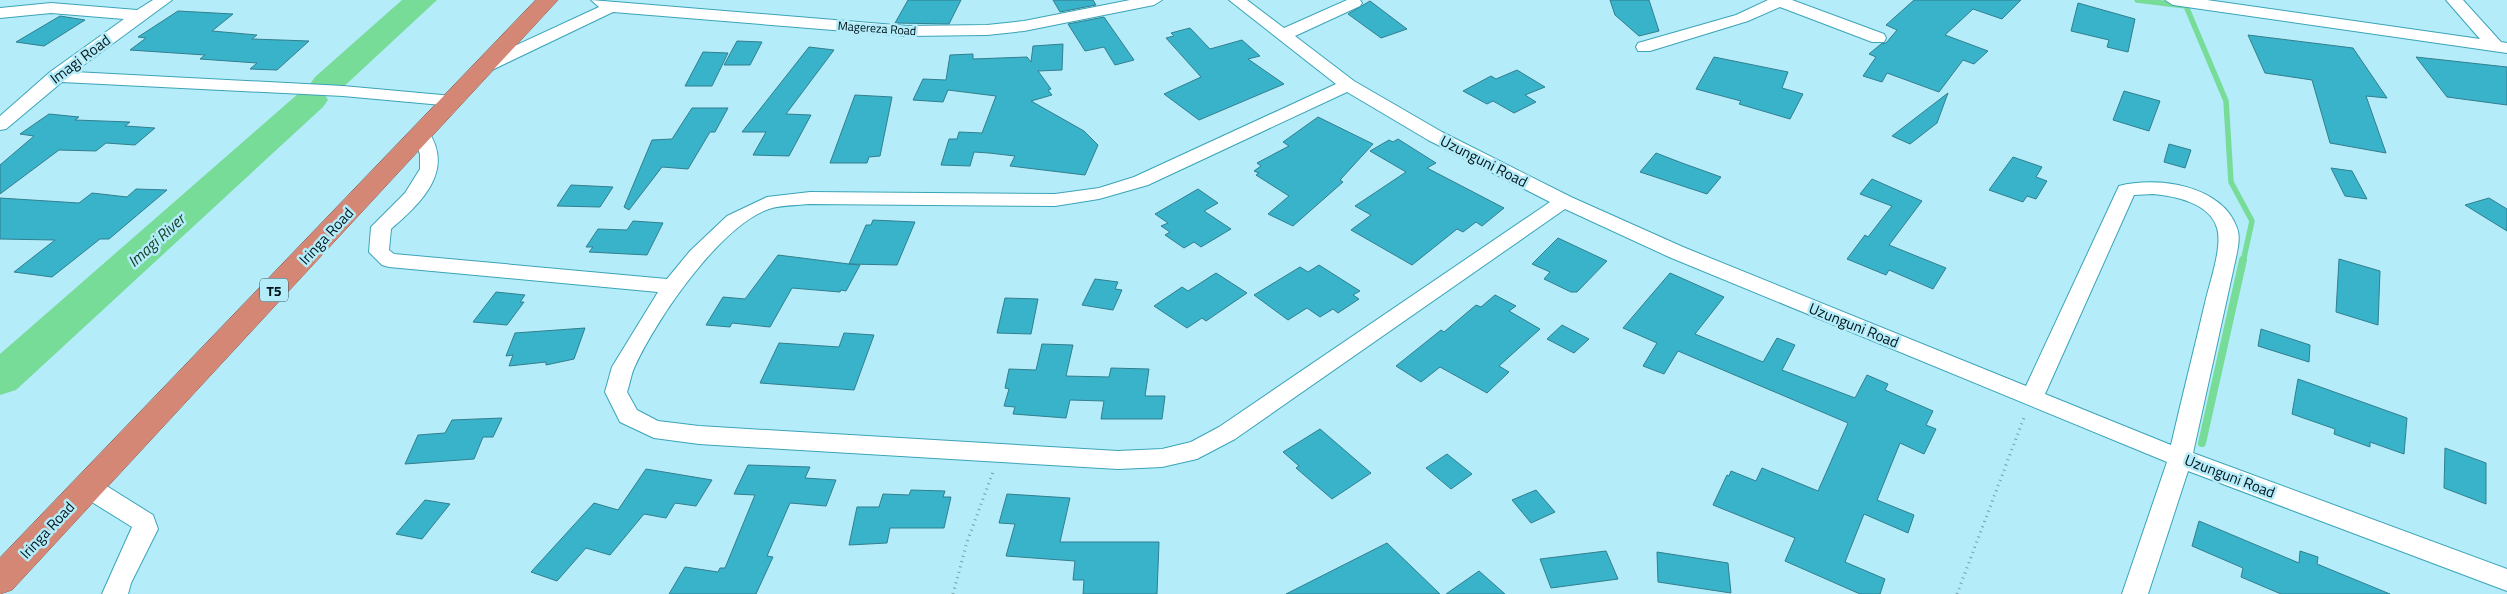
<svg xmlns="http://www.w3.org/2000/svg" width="2507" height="594" font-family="'Titillium Web',sans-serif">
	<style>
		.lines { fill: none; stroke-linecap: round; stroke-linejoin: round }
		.stream-far1 { stroke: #76dc98; stroke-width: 5.5 }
		.stream { stroke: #76dc98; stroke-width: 8 }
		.river { fill: #76dc98; fill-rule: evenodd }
		.building { fill: #39b3ca; stroke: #317f8f }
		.minor-casing { stroke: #3aa4b8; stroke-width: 2 }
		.highway-casing { stroke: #8b5f55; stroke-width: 1 }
		.path { stroke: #749ea8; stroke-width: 3; stroke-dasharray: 1 4.5; stroke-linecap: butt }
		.minor { fill: #fff; fill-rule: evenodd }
		.highway { fill: #d58776; fill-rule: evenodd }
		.labels { text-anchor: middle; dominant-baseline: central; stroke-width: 5; stroke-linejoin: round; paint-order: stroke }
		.far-street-label { font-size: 12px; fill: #011419; stroke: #b5ecf9 }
		.shield { fill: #b5ecf9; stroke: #37555c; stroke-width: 1 }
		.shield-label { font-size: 14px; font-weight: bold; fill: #011419 }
		.street-label { font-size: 15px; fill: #011419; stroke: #b5ecf9 }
		.water-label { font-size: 16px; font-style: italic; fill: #143f24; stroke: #b5ecf9 }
	</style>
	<rect width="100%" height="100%" fill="#b5ecf9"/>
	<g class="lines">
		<path class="stream-far1" d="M2137 0 2186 6 2226 101 2231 182 2252 221 2243 262"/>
		<path class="stream" d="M2202 443 2243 260"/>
		<path class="river" d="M402 0H437L339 91 324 93 328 100 323 107 16 390 0 395V354L299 93 314 90 310 84 315 77Z"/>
	</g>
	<path class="building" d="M908 0H961L949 24 895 23Z
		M1053 0H1093L1096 5 1060 12Z
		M1610 0H1649L1659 31 1639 36 1615 15Z
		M1914 0H2021L2002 19 1973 9 1945 35 1988 51 1974 64 1963 60 1939 92 1887 73 1882 82 1863 76 1876 57 1869 54 1881 44 1886 43 1897 30 1886 25Z
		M1370 1 1407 29 1381 38 1348 14Z
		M2078 3 2135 19 2128 52 2107 47 2109 40 2071 31Z
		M178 11 233 14 212 31 257 35 252 39 309 41 277 70 250 69 257 63 200 59 205 55 130 50 146 38 138 37Z
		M60 16 85 20 44 46 16 42Z
		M1104 17 1134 60 1115 65 1104 47 1085 51 1068 24Z
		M1190 28 1210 49 1242 40 1260 56 1248 59 1284 84 1199 120 1164 94 1201 77 1166 38 1174 36 1171 33Z
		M2248 35 2353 48 2387 98 2366 96 2386 153 2330 143 2312 80 2265 73Z
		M737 41 762 42 750 65H724Z
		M1063 44 1062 70 1038 71 1051 89 1048 90 1052 95 1031 101 1084 131 1098 145 1085 175 1010 166 1015 156 989 153 974 152 970 166 941 165 949 139H957L959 132 982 133 996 96 948 90 943 102 913 100 923 79 946 80 950 55 973 54V59L1027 57 1031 62 1033 46Z
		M809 47 834 50 786 114 811 115 789 156 753 155 766 132H742Z
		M703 52 728 53 712 86H685Z
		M1714 57 1788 72 1782 88 1803 94 1790 119 1739 104 1741 101 1696 89Z
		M2416 57 2507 67V105L2447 97Z
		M1517 70 1545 87 1525 95 1536 102 1514 113 1493 101 1487 104 1463 91 1491 76 1496 79Z
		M2124 91 2160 101 2149 131 2113 120Z
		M1948 93 1937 123 1910 144 1892 136Z
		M855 95 892 97 880 156 869 157 867 163H830Z
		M692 108H728L715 132H710L688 169 662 167 629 210 624 207 652 140 672 139Z
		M49 114 79 117 75 120 130 122 125 126 155 128 135 145 106 143 96 151 59 150 0 194V165L34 136 20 134Z
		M1318 117 1373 144 1340 180 1343 182 1293 226 1268 214 1289 196 1256 175 1259 173 1254 171 1261 166 1257 163 1289 146 1283 142Z
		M1398 139 1436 163 1427 168 1504 208 1482 226 1476 222 1463 232 1457 229 1412 265 1351 230 1371 215 1355 206 1406 172 1370 151 1389 140 1393 142Z
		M2169 144 2191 150 2185 168 2164 162Z
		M1656 153 1682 163 1721 177 1707 194 1640 172Z
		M2013 157 2042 167 2036 177 2047 181 2036 199 2027 196 2023 202 1989 190Z
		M2331 168 2352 171 2367 199 2345 196Z
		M1872 179 1922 201 1889 245 1946 268 1933 289 1889 270 1886 275 1847 259 1865 235 1868 237 1892 206 1860 194Z
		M571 185 613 187 600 207 557 206Z
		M136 189 167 190 109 239H100L52 277 14 272 55 240 0 239V198L79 203 92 193 127 197Z
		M1198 189 1218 203 1204 211 1231 229 1201 247 1194 242 1184 248 1165 235 1170 232 1161 226 1168 223 1155 214Z
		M2489 198 2507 209V231L2465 205Z
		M873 220 915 222 897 265 849 264 860 265 846 291 841 290 840 292 792 288 770 327 732 323 730 327 706 325 723 297 745 299 778 255 849 264 866 225H871Z
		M633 221 663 223 647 255 589 252 593 247H586L598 229 627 230Z
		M1558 238 1607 261 1577 292H1571L1544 279 1550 272 1532 264Z
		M2339 259 2380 271 2378 325 2336 312Z
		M1319 265 1360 291 1353 295 1359 299 1338 313 1333 309 1320 317 1307 308 1288 320 1254 295 1300 267 1308 272Z
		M1216 273 1247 293 1206 321 1202 318 1187 328 1154 306 1182 287 1188 291Z
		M1670 273 1724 297 1695 334 1763 362 1777 338 1795 345 1782 370 1855 398 1867 375 1888 384 1885 390 1933 411 1926 425 1936 429 1924 454 1900 443 1877 500 1914 515 1908 533 1864 514 1845 562 1885 579 1880 594H1860L1785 561 1795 538 1713 505 1727 475 1729 476 1731 471 1756 481 1762 468 1818 491 1848 423 1678 351 1664 374 1643 366 1657 343 1623 328Z
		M1095 279 1118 282 1115 289 1122 290 1113 310 1082 305Z
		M496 292 525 295 520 302H524L507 325 473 322Z
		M1495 295 1516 306 1509 311 1540 329 1499 366 1509 372 1487 393 1440 367 1421 382 1396 366 1441 330 1444 332 1476 305 1481 307Z
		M1005 298 1038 299 1031 334 997 333Z
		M1562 325 1589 339 1574 353 1547 339Z
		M585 328 574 359 546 365V362L509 366 513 355 506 356 515 333Z
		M2261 329 2310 345 2309 362 2258 346Z
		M844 333 874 335 854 390 760 383 779 343 839 347Z
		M1042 344 1073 345 1066 376 1109 377 1111 368 1149 369 1145 396H1165L1162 419H1101L1104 401 1070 400 1066 418 1013 414 1015 407 1004 406 1009 389 1005 388 1009 369 1036 370Z
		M2298 379 2407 418 2404 454 2370 442V447L2334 434 2335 429 2292 414Z
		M502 418 493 437H483L474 459 405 464 418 435 445 433 452 420Z
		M1320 429 1371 473 1332 499 1296 468 1299 466 1283 452Z
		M2445 448 2486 463V504L2444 488Z
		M1447 454 1472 474 1451 489 1426 468Z
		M748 465 810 467 805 478 836 480 826 506 790 503 767 556 773 557 756 594H669L685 567 718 572 720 568H725L755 495 734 494Z
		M646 469 712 480 696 506 675 503 666 518 644 514 610 555 586 548 557 581 531 572 594 503 618 510Z
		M911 490 945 491 943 497H951L944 528H890L887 543 849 545 857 507H879L883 494 909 495Z
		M1536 490 1555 512 1531 523 1512 500Z
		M1007 494 1070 498 1060 542H1159L1157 594H1083L1084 580H1073L1075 561 1006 556 1015 524 999 523Z
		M425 500 450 504 422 539 396 534Z
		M2199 521 2299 563 2300 551 2318 557 2317 564 2390 594H2281L2241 577 2243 568 2192 546Z
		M1387 543 1440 594H1286Z
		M1606 551 1618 579 1551 588 1540 559Z
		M1657 552 1728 563 1731 593 1658 582Z
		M1479 571 1505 594H1446Z"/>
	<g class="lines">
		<defs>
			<path id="minor" d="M153 0H172L74 72 343 86 453 96 459 97 462 101 459 105 453 106 343 96 62 82 6 129 0 130V116L50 72 124 19 51 13 0 18V8L51 3 137 10Z
				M591 0 907 26 987 25 1024 21 1130 0H1162L1154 5 1024 31 987 35 907 36 613 12 492 70H480L477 66 480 62 599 7Z
				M1229 0H1247L1284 28 1347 0H1360L1362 3 1360 6 1295 36 1354 81 1442 132 1571 197 1683 247 2026 386 2119 186C2157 176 2222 185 2237 228 2241 238 2237 252 2235 262L2193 453 2507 569V591L2188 471 2148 594H2122L2167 462 1669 257 1565 209 1235 439 1197 459 1162 467 1118 469 699 444 654 438 620 422 605 392 612 367 658 292 389 267 382 265 369 252 371 227 405 193 420 169V154L412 135 414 131H428C455 171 421 203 391 229L389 250 394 254 667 279 690 251 727 216 767 197 810 192 1055 194 1099 188 1134 177 1336 84ZM1347 92 1428 140 1550 202 1219 427 1191 442 1162 449 1118 451 699 426 658 421 637 410 627 392C630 384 631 374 635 366 656 320 722 222 772 208 784 205 798 205 810 204L1055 206 1099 199 1148 185ZM2153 194C2175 196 2210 203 2217 228 2223 247 2209 284 2205 303 2194 350 2182 397 2171 445L2045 394 2134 195Z
				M1768 0H1792L1884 34 1886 38 1884 42H1872L1780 7 1748 21 1650 51H1638L1636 47 1638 43 1736 15Z
				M2165 0H2207L2480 39 2446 0H2463L2501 42 2507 43V53L2173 5Z
				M88 478 97 480 153 515 158 529 131 583 128 594H102L132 527 79 494 76 487 79 480Z"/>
			<path id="highway" d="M536 0H558L12 590 0 594V558Z"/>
		</defs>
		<use href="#minor" class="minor-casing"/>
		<use href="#highway" class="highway-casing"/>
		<path class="path" d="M953 594 967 542 993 472
			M1957 594 2025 415"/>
		<use href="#minor" class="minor"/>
		<use href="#highway" class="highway"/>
	</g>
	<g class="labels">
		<g class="far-street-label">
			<text transform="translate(877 28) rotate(4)">Magereza Road</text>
		</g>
		<rect class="shield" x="260" y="278.5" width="28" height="23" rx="4"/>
		<g class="shield-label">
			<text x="274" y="290">T5</text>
		</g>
		<g class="street-label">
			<text transform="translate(80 59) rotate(-37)">Imagi Road</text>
			<text transform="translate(1484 161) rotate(27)">Uzunguni Road</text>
			<text transform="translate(326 236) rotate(-47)">Iringa Road</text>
			<text transform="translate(1854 325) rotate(22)">Uzunguni Road</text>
			<text transform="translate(2230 476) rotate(21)">Uzunguni Road</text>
			<text transform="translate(47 530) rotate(-47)">Iringa Road</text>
		</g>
		<g class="water-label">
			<text transform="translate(156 240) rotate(-42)">Imagi River</text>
		</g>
	</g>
</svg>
